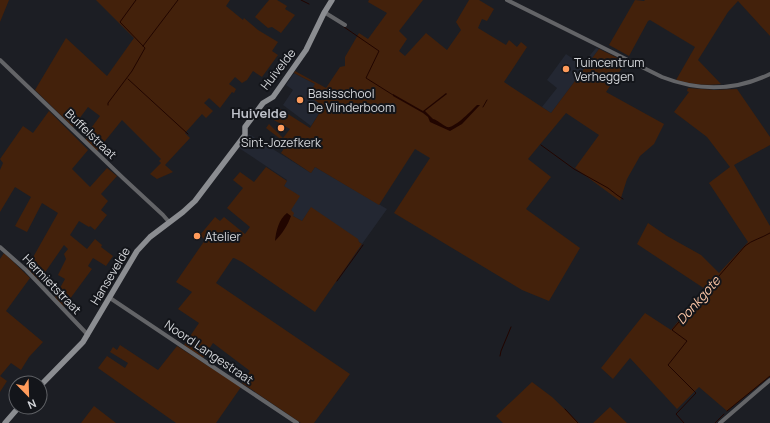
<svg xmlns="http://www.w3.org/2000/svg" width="770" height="423" font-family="Manrope,sans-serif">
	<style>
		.built { fill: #232732 }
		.green { fill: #43210b }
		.water { fill: #210500 }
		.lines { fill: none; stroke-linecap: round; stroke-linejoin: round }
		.stream { stroke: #210500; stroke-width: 1 }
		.street { stroke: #636467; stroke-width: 4 }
		.secondary { stroke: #8b8d91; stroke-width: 5.5 }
		.poi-dot { fill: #ff9b5b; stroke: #13151a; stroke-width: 1.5 }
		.labels { text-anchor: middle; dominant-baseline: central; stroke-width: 4; stroke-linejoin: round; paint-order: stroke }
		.poi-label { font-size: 12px; fill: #d3d5d9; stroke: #13151a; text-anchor: start }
		.street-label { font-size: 12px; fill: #d3d5d9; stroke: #13151a }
		.neighbourhood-label { font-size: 13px; font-weight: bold; fill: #bec1c9; stroke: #13151a }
		.water-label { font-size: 13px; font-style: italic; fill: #fcc6a6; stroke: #13151a }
	</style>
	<rect width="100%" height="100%" fill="#1c1e24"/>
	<path class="built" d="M596 48 599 49 551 113 542 107 557 88 547 80 566 54 582 65Z
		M294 73 315 84 322 109 311 126 283 105 293 90 286 85Z
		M249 134 311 173 315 167 387 209 362 244 311 208 302 221 293 216 284 186 287 180 239 148Z"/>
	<path class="green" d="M0 0H9L0 22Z
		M96 0H230L226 6 243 20 244 18 258 30 278 42 272 51 278 55 262 77 253 71 247 80 242 83 235 77 229 84 236 89 234 93 232 92 220 108 209 98 204 103 213 111 206 118 202 114 185 133 190 138 165 165 173 172 157 179 150 174 161 163 159 161 161 159 122 120 97 151 85 140 91 133 89 131 100 116 88 107 73 127 35 90 66 38 107 76 134 38Z
		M269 0H277L287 6 285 9 295 15 281 33 272 27 268 28 255 17Z
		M369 0H423L399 31 407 39 399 51 405 56 426 33 447 50 461 30 456 22 469 0H479L494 9 487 21 482 19 478 28 506 45 509 40 517 47 521 42 527 47 504 82 551 113 599 49 626 62 606 92 664 124 654 144 640 156 627 179 620 201 575 168 599 135 566 113 528 159 551 177 526 209 580 248 549 301 522 290 394 213 430 158 415 149 379 205 315 167 311 173 281 153 287 144 266 128 269 124 283 138 290 129 272 119 280 109 310 128 322 109 319 106 320 104 308 95 315 84 294 73 295 71 326 88 340 67 345 66V57L359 33 368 39 387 13 368 2Z
		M635 0 644 1 645 0H770V36L738 1 728 12 698 60 721 84C706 86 691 84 676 80L695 47 650 20 648 21 629 56 609 45Z
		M688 88 715 90 737 89 770 137V145L734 165 770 226V376L727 411 699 387 677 409 630 358 613 379 601 368 645 313 671 330 705 289 637 244 648 223 667 236 701 255 719 273 748 242 709 183 730 167 707 137 674 112 689 92 687 91Z
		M49 111 88 150 72 169 90 187 107 168 117 176 101 194 108 201 101 210 107 215 95 230 90 226 89 227 79 221 70 235 87 249 95 239 102 245 101 247 113 256 106 266 93 258 88 266 92 269 64 307 55 297 65 279 58 275 66 259 64 254 68 249 64 245 39 281 27 268 58 213 42 203 27 232 15 226 31 197 15 187 0 212V170L3 163 0 159 23 126 33 133Z
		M266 167 287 181 284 186 300 196 291 210 294 213 293 216 302 221 311 207 358 239 359 242 362 244 315 312 242 262 234 258H233L216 283 350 374 314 423H301L242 383 250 371 213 343 203 358 184 345 199 323 178 309 192 292 176 282 205 240 200 235 215 217 220 221 224 217 245 234 250 227 227 208 243 188 233 180 240 172 254 182Z
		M4 253 30 278 6 311 43 342 29 357 21 370 11 363 0 376 7 381 0 392V259Z
		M120 345 158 370 177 346 241 387 216 423H176L98 368 107 356 125 368 128 363 110 352 113 347 117 350Z
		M532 382 552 397 579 423H503L496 416Z
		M94 406 116 423H81Z
		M610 407 627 423H593Z"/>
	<path class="water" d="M446 93 447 94 425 111 433 119C438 120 442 125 447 127 454 129 472 110 477 105H480L462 124 450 131 430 122 428 117 423 113 393 96V94L423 111Z
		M287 213 291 216C288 225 282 234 275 241 276 231 279 219 287 213Z"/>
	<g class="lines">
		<path class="stream" d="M301 0 309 4
			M344 27 379 51 366 78 393 95
			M143 46 178 0
			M128 79 188 134
			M108 105V103L132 71 145 48 120 22 136 0
			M483 107 487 100
			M541 145 574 169 608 188 617 195 623 199
			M337 281 363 245
			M500 356 501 351 511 327
			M565 409 578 423
			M727 411 770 376
			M684 423 676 414 696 393 668 365 687 341 672 330 745 246C752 240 762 238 770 233
			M715 423 724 414"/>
		<path class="street" d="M507 0 662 77C698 91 735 91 770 74
			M324 12 345 25
			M0 60 123 178 163 215 169 222
			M0 247 26 270 88 335
			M110 298 297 423
			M720 423 770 380"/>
		<path class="secondary" d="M40 386 83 342 137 251 150 237 183 212 195 201 245 135V127L263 103 273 97 306 50 324 13 332 0
			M5 423 19 407"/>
	</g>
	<g class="poi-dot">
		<circle cx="566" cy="69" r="4"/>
		<circle cx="300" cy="100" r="4"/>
		<circle cx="281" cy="128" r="4"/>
		<circle cx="197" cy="236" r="4"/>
	</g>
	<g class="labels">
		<g class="poi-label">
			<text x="574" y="62">Tuincentrum<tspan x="574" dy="14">Verheggen</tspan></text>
			<text x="308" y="93">Basisschool<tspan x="308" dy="14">De Vlinderboom</tspan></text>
			<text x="281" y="142" text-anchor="middle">Sint-Jozefkerk</text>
			<text x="205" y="236">Atelier</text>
		</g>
		<g class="street-label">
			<text transform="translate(278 69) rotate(-52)">Huivelde</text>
			<text transform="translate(91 134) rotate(44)">Buffelstraat</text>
			<text transform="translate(110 276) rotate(-59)">Hansevelde</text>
			<text transform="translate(52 284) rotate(46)">Hermietstraat</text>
			<text transform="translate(209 352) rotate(34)">Noord Langestraat</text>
		</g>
		<g class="neighbourhood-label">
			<text x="259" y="113">Huivelde</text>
		</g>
		<g class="water-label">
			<text transform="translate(698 300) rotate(-49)">Donkgote</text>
		</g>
	</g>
	<g transform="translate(28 395) rotate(157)"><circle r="19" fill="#13151a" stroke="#606266"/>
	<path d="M0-3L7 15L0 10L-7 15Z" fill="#ff9b5b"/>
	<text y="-6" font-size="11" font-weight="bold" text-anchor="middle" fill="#d3d5d9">N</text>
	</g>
</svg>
